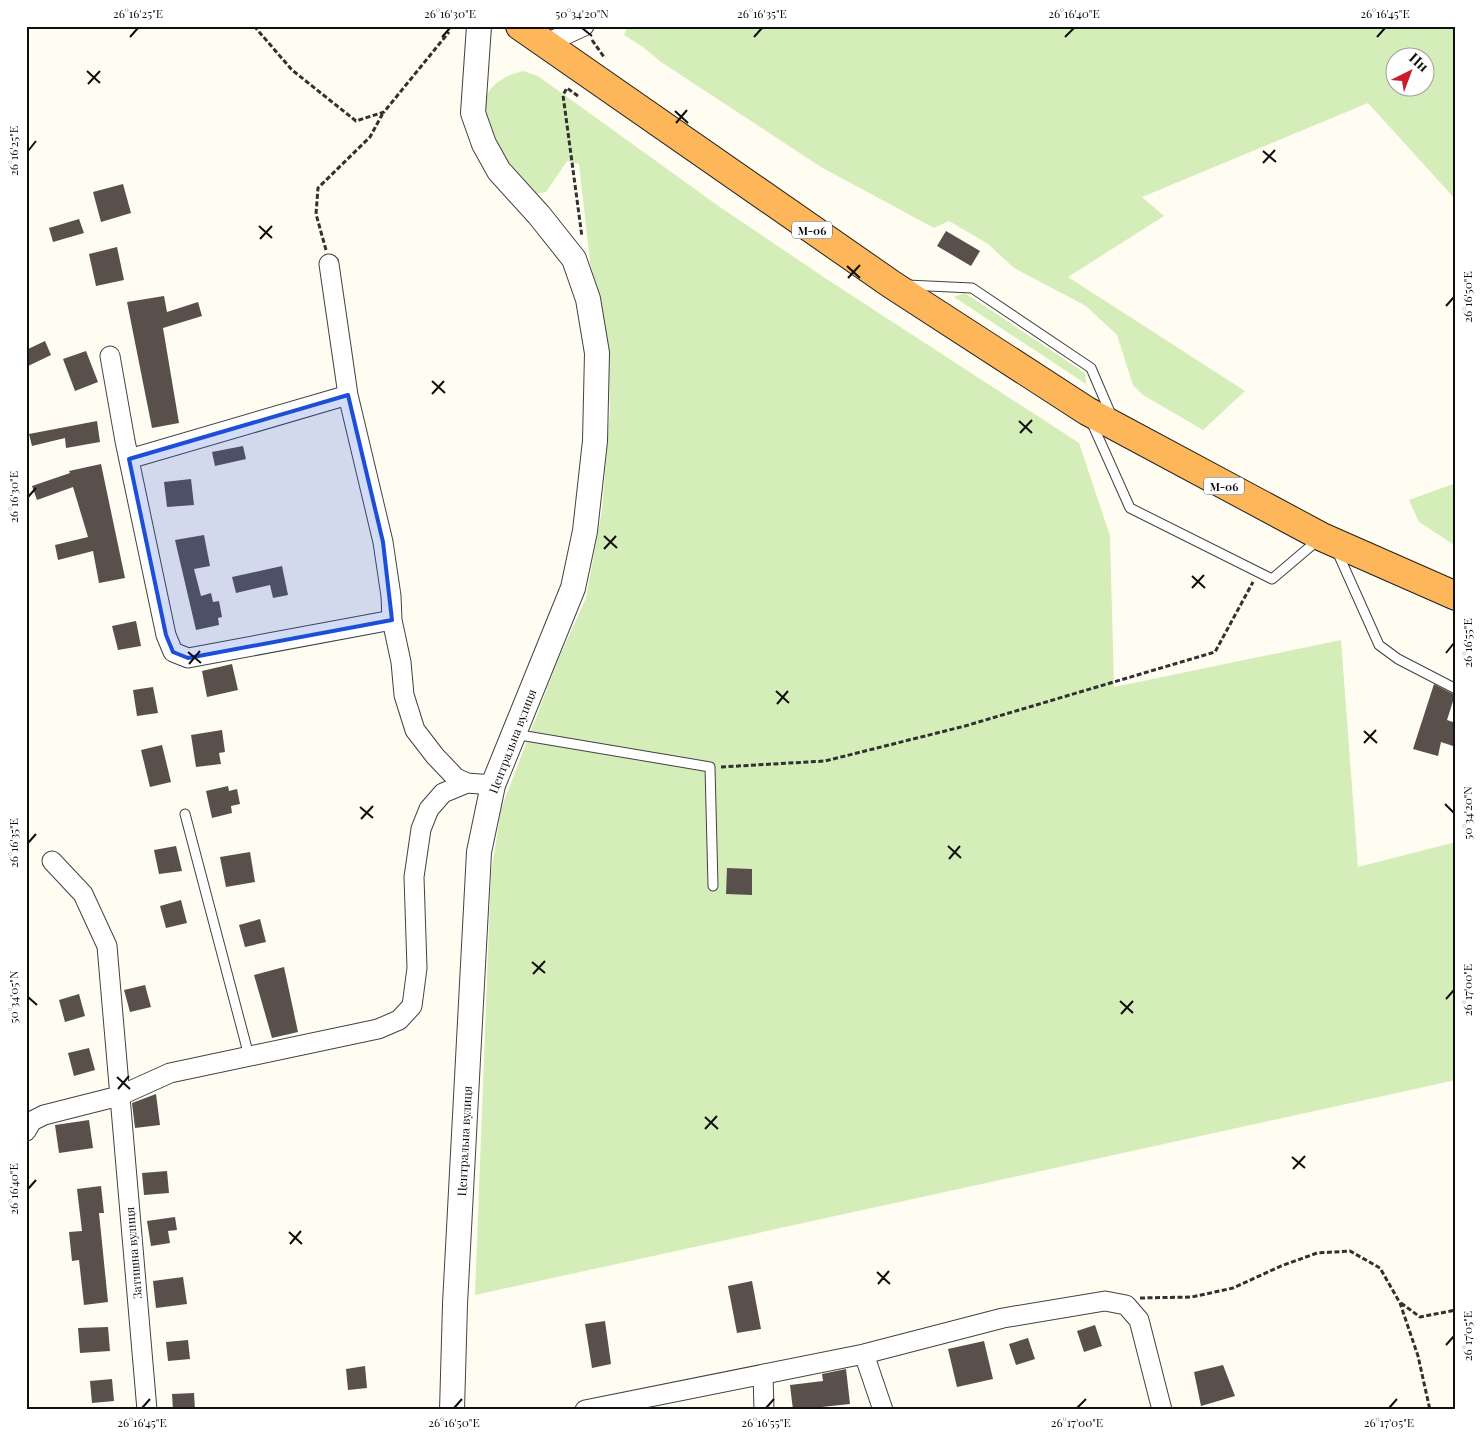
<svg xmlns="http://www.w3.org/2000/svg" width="1482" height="1436" font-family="'Playfair Display',serif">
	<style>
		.green { fill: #d5edb8; fill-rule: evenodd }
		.building { fill: #59504b }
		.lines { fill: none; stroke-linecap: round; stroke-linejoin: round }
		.service-casing { stroke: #424242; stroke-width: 11 }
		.minor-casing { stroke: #424242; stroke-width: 21 }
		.tertiary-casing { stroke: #424242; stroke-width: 26 }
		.trunk-casing { stroke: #202020; stroke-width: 30 }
		.path { stroke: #313131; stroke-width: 3; stroke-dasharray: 5 2.5; stroke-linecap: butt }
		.service { stroke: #fff; stroke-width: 9 }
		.minor { stroke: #fff; stroke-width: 19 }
		.tertiary { stroke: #fff; stroke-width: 24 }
		.trunk { stroke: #feb65a; stroke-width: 28 }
		.marked { fill: #1d4ed8; fill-opacity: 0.2; stroke: #1d4ed8; stroke-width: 4; stroke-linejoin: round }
		.ticks { fill: none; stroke: #0f0f0f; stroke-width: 2 }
		.labels { text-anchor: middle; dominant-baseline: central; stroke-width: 5; stroke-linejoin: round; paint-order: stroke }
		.shield { fill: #fff; stroke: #575757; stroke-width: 1 }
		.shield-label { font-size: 11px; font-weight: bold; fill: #0f0f0f }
		.street-label { font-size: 12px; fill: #0f0f0f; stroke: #fff }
		.neatline { fill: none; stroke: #0f0f0f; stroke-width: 2 }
		.ticks-label { font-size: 12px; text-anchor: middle; fill: #0f0f0f }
	</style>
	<rect width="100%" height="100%" fill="#fffcf2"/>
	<path class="green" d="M628 26H1456V200L1368 103 1142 197 1164 216 1068 277 1245 391 1203 430 1143 395 1133 385 1117 335 1086 306 1014 268 988 244 949 221 934 228 821 167 661 62 643 47 624 35ZM1394 58H1424V88H1394Z
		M523 71 538 76 717 205 828 280 1079 443 1110 536 1114 687 1341 640 1358 867 1456 842V1080L475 1295 491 874 501 809 558 660 586 598 602 510 610 411 608 341 590 262 579 164 567 161 546 192 535 194C501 161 446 91 523 71Z
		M965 293 1085 373 1086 384 954 297Z
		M1456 483V546L1419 522 1409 500Z"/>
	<path class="building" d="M123 184 131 213 101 222 93 192Z
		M79 219 84 233 53 242 49 228Z
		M946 231 980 251 971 266 937 246Z
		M117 247 124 280 96 286 89 254Z
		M164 296 167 312 198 302 202 316 163 328 179 423 152 428 127 302Z
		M45 341 51 355 26 367V350Z
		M86 351 98 382 75 391 63 359Z
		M97 421 100 442 66 448 65 438 32 446 29 434Z
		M243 446 246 459 215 466 212 452Z
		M101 464 125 578 99 583 93 551 58 560 55 545 88 537 73 487 37 500 32 486 70 473 69 471Z
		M191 479 194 505 167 507 164 482Z
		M204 535 210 566 194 569 201 596 211 593 213 602 219 601 222 617 218 618 219 625 196 630 175 540Z
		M282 566 288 595 273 598 270 585 236 593 232 577Z
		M136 621 141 646 118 650 112 626Z
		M232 664 238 690 207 697 202 671Z
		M1434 684 1455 695 1447 720 1456 723V747L1441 742 1438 756 1413 749Z
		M153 687 158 713 137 716 133 690Z
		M222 730 225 752 219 753 221 764 196 767 191 735Z
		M162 745 171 782 150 787 141 750Z
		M228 786 229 791 237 789 240 804 231 806 232 813 212 818 206 791Z
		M176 846 182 871 159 874 154 850Z
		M250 852 255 882 226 887 220 857Z
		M727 868 752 869V895L726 894Z
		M181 900 187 923 166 928 160 906Z
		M260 919 266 942 245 947 239 925Z
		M284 967 298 1032 272 1038 254 975Z
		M145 985 151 1007 130 1012 124 990Z
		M79 994 85 1016 65 1022 59 1000Z
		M89 1048 95 1070 74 1076 68 1053Z
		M156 1094 160 1125 135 1128 132 1103Z
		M89 1120 93 1148 59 1153 55 1125Z
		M167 1171 169 1193 144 1195 142 1173Z
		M101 1186 104 1213H99L108 1302 84 1305 79 1260 72 1261 69 1232 82 1231 77 1189Z
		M175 1217 177 1230 168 1231 170 1243 151 1246 147 1221Z
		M183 1277 187 1304 156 1308 153 1281Z
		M752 1281 761 1329 737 1333 728 1286Z
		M605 1321 611 1364 592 1368 585 1324Z
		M1095 1325 1102 1346 1084 1352 1077 1331Z
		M108 1327 110 1351 80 1353 78 1328Z
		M1028 1338 1035 1359 1016 1365 1009 1344Z
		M188 1340 190 1359 168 1361 166 1342Z
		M984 1341 993 1379 957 1387 948 1349Z
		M1223 1365 1235 1396 1201 1406 1194 1372Z
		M365 1366 367 1388 348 1390 346 1369Z
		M846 1369 850 1404 793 1410 790 1385 823 1381 822 1374Z
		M112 1379 114 1401 92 1403 90 1381Z
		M194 1393 195 1410H173L172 1394Z"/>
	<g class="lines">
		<defs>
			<path id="service" d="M907 285 972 288 1091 368 1112 417
				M1091 421 1130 508 1272 579 1318 540
				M1336 549 1379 645 1398 659 1456 689
				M514 734 710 767 713 886
				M185 814 249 1056"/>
			<path id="minor" d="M545 44 584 26
				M329 264 348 395 383 542 391 596 392 620 401 662 404 695 415 730 435 756 456 778 467 783
				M110 356 125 441 166 635 173 652 188 658 392 620
				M129 459 348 395
				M52 861 83 894 107 946 147 1410
				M26 1131 32 1121 44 1115 119 1096 170 1073 378 1029 399 1020 412 1006 417 968 414 877 421 829 429 809 443 793 467 783 493 785
				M864 1354 883 1410
				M763 1374 764 1410
				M585 1410 864 1354 1003 1318 1105 1301 1126 1305 1139 1320 1162 1410"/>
			<path id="tertiary" d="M452 1410 455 1304 479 852 493 785 573 588 585 531 595 441 597 353 588 299 574 259 539 215 499 171 484 144 473 113 479 26"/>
			<path id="trunk" d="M520 26 891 284 1087 411 1322 537 1456 596"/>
		</defs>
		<use href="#service" class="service-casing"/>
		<use href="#minor" class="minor-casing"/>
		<use href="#tertiary" class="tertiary-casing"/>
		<use href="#trunk" class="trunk-casing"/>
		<path class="path" d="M254 26 292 70 356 121 384 112 449 32
			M592 40 604 57
			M578 96 567 88 563 95 582 237
			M326 250 316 214 318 188 370 137 383 113
			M721 767 825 761 965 726 1215 652 1253 582
			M1140 1298 1192 1297 1233 1288 1281 1266 1317 1253 1350 1251 1380 1268 1400 1303 1418 1356 1430 1410
			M1401 1303 1420 1317 1456 1310"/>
		<use href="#service" class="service"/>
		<use href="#minor" class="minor"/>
		<use href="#tertiary" class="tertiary"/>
		<use href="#trunk" class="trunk"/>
	</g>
	<path class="marked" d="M348 395 383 542 392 620 188 658 173 652 166 635 129 459Z"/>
	<path class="ticks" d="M582 28 592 36M130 37 138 28M442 37 450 28M754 37 762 28M1065 37 1074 28M1377 37 1385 28M87 71 100 83M88 84 100 71M675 111 688 123M676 123 687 110M28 151 36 141M1263 151 1276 162M1263 163 1275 150M259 226 272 238M260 239 272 226M847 266 860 278M848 278 860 265M1446 306 1454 297M432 381 445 393M432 394 444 381M1019 421 1032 433M1020 433 1032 420M28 497 36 488M604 536 617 548M604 549 616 536M1192 576 1205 588M1192 588 1204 575M188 652 201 663M1446 653 1454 643M189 664 200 651M776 691 789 703M777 704 788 691M1364 731 1377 743M1364 743 1376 730M1445 804 1454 813M360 807 373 818M361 819 373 806M28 843 36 834M948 846 961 858M949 859 960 846M532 962 545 973M533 974 545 961M28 997 37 1005M1446 999 1454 990M1120 1001 1133 1013M1121 1014 1133 1001M117 1077 130 1089M118 1089 129 1076M705 1117 718 1129M705 1129 717 1116M1292 1157 1305 1168M1293 1169 1305 1156M28 1189 36 1180M289 1232 302 1244M290 1244 301 1231M877 1272 890 1284M878 1284 889 1271M1446 1345 1454 1336M142 1408 150 1399M454 1408 462 1399M766 1408 774 1399M1077 1408 1086 1399M1389 1408 1397 1399"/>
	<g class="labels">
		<g class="shield">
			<rect x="792" y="221.5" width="40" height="17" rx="4"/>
			<rect x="1204" y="477.5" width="40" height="17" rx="4"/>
		</g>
		<g class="shield-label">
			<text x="812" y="230">М-06</text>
			<text x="1224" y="486">М-06</text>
		</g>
		<g class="street-label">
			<text transform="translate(512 741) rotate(-69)">Центральна вулиця</text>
			<text transform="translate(464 1141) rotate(-87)">Центральна вулиця</text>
			<text transform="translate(133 1253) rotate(-95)">Затишна вулиця</text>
		</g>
	</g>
	<rect width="1482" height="1436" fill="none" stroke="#ffffff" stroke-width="55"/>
	<g transform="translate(1410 72) rotate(42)"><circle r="24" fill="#ffffff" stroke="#9f9f9f"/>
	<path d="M0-4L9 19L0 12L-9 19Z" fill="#ca1c2b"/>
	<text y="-8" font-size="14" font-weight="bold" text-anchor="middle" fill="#0f0f0f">Пн</text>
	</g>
	<rect x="28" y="28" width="1426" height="1380" class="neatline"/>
	<g class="ticks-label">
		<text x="138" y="18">26°16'25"E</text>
		<text x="450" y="18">26°16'30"E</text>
		<text x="582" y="18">50°34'20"N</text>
		<text x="762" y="18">26°16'35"E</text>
		<text x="1074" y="18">26°16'40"E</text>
		<text x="1385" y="18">26°16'45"E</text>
		<text transform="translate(14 151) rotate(-90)" y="4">26°16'25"E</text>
		<text transform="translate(1468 297) rotate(-90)" y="4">26°16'50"E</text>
		<text transform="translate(14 497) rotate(-90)" y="4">26°16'30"E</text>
		<text transform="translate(1468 643) rotate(-90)" y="4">26°16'55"E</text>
		<text transform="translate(1468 813) rotate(-90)" y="4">50°34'20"N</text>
		<text transform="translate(14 843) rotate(-90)" y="4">26°16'35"E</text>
		<text transform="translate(1468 990) rotate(-90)" y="4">26°17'00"E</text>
		<text transform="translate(14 997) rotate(-90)" y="4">50°34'05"N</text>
		<text transform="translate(14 1189) rotate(-90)" y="4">26°16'40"E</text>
		<text transform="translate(1468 1336) rotate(-90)" y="4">26°17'05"E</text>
		<text x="142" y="1427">26°16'45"E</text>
		<text x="454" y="1427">26°16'50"E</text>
		<text x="766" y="1427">26°16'55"E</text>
		<text x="1077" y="1427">26°17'00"E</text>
		<text x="1389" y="1427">26°17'05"E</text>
	</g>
</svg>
